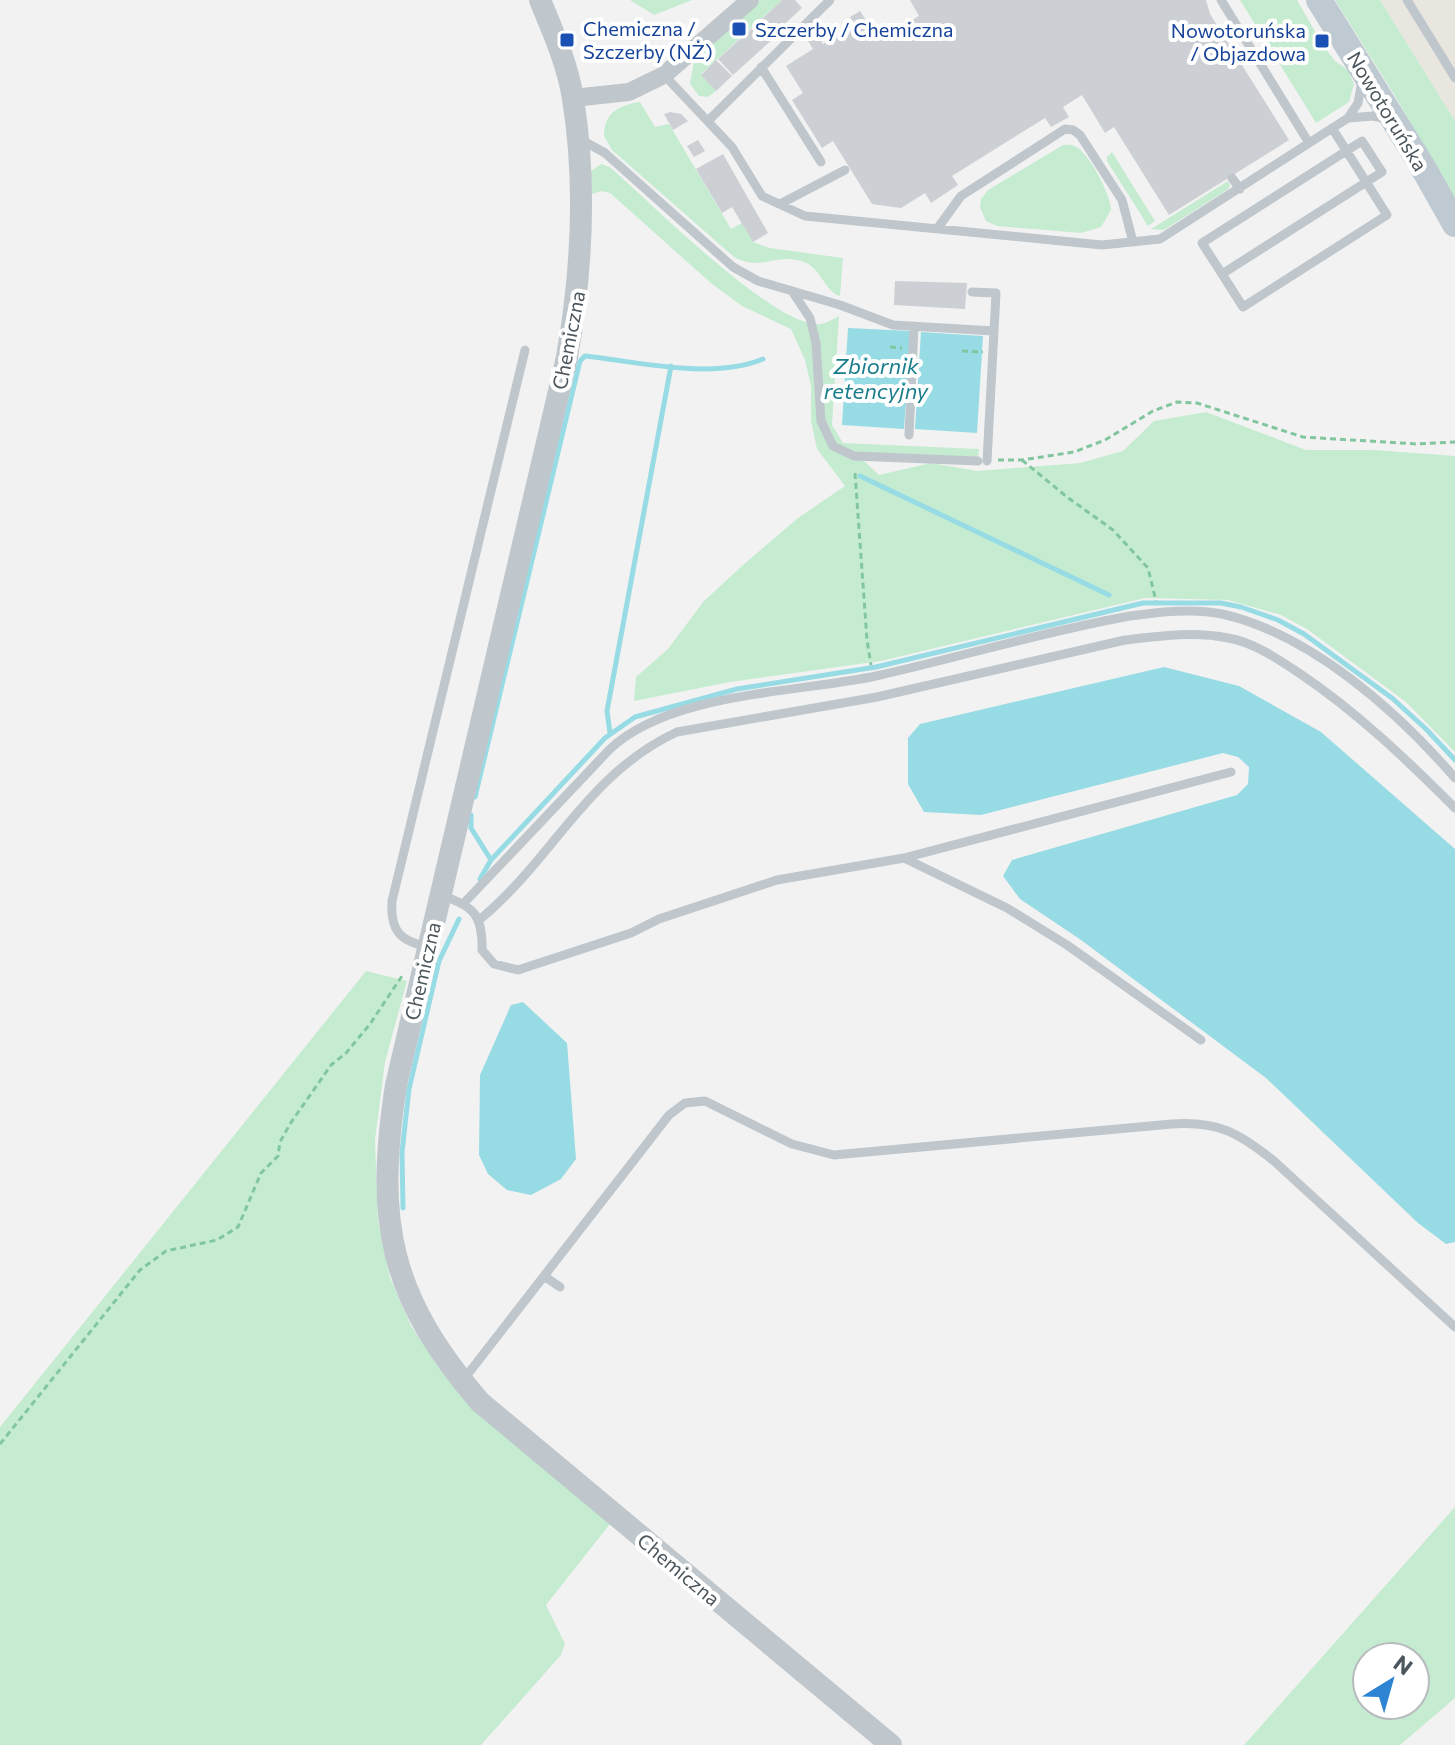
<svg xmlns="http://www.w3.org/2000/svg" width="1455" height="1745" font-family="Commissioner,sans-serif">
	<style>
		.commercial { fill: #e9e6e0 }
		.green { fill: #c5ecd1; fill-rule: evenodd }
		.water { fill: #97dbe4 }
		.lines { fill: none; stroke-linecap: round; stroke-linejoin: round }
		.stream { stroke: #97dbe4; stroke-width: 5 }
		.building { fill: #cccfd3 }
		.path { stroke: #81c69e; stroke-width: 3; stroke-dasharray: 6 4; stroke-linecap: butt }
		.service { stroke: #bfc7cc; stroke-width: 9 }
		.minor { stroke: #bfc7cc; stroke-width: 18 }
		.tertiary { stroke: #bfc7cc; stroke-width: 22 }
		.secondary { stroke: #bfc9d1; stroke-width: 26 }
		.transit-dot { fill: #1a4fb4; stroke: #fff; stroke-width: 3 }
		.labels { text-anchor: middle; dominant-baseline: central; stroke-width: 8; stroke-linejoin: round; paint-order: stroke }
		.transit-label { font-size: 20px; fill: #164399; stroke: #fff; text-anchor: start }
		.street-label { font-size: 20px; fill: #4b565d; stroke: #fff }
		.water-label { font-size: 22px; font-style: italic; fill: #1a7d8b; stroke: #fff }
	</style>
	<rect width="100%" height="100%" fill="#f3f2f2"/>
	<path class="commercial" d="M1380 0H1455V121Z"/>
	<path class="green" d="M630 0H692L654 15Z
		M760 0H782L701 74 716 91 708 97 699 96 690 84 694 61Z
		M1240 0H1297L1324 47 1335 61 1348 70 1354 84 1349 102 1316 123Z
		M1335 0H1380L1455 121V200L1395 96Z
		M640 102 655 127 669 124 731 229 742 223 753 242 770 248 843 258 840 296C825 292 821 268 804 262 777 252 762 272 734 257L612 150 604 136C604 112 620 105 640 102Z
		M1063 145C1069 145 1071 144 1076 147 1089 153 1111 195 1111 210L1101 227 1081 233 997 226 986 221 980 207 981 199 988 190Z
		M1112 152 1155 221 1148 226 1107 161V157Z
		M601 164 610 167C650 202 768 321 816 324 824 325 831 320 839 316L832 425 843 443 979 449 978 458 863 460 879 475 931 463 977 471 1080 463 1123 451 1154 421 1206 412 1306 450H1374L1455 456V752L1406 702 1307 629 1281 615 1228 600 1145 598 881 661 730 682 634 701 636 677 668 649 704 601 743 565 798 518 845 486 817 449 811 421V386L805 360 791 329 742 306 712 284 610 193 601 191 589 195 590 172Z
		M1228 181 1230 186 1227 190 1164 230 1151 229Z
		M366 971 407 981 385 1062 375 1140 378 1221 390 1278 411 1326 439 1368 469 1403 610 1524 546 1605 565 1644 561 1655 481 1745H0V1427Z
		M1455 1507V1698L1400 1745H1244ZM1415 1657V1705H1367V1657Z"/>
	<path class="water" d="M848 328 911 331 904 429 842 425Z
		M921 332 983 336 977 433 915 429Z
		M1164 667 1239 686 1321 732 1455 849V1242L1446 1244 1418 1223 1266 1078 1081 940 1020 899 1003 876 1012 860 1237 795 1248 784 1249 767 1238 757 1223 753 981 815 924 812 908 784V738L920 724Z
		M523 1002 567 1043 576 1159 561 1179 531 1195 507 1190 488 1174 479 1155 480 1075 511 1005Z"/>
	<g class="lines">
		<path class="stream" d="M860 476 1109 595
			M610 733 607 711 671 366
			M475 797 580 361 585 356C640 362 712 380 763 359
			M471 815V828L491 860
			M480 879 491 860 605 738 635 717 737 689 876 667 1143 603H1221L1241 607 1278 620 1304 634 1392 698 1426 729 1455 760
			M403 1208 402 1152 409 1089 439 961 459 919"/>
	</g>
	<path class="building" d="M782 0H795L802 8 775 33 762 19Z
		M910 0H1206L1210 14 1289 140 1169 215 1114 127 1105 133 1082 95 1063 107 1069 117 1051 127 1045 118 952 176 958 185 931 203 925 193 901 208 872 204 833 141 822 148 792 100 803 93 786 66 813 49 808 41 817 35 823 44 854 24 850 17 860 11 879 40 919 16Z
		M759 22 774 38 733 75 718 59Z
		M716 60 732 76 716 91 701 75Z
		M670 112 681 114 688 121 673 130 664 114Z
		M698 140 705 151 694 157 687 146Z
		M723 154 768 233 753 242 732 207 722 213 696 169Z
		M895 281 967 283 965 309 894 305Z"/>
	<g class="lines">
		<path class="path" d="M890 347 902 348
			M962 351 983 352
			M998 460H1022L1074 452 1105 440 1153 411 1177 402 1197 403 1303 437 1417 444 1455 442
			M1022 460 1067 497 1113 530 1148 568 1156 601
			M855 473 867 640 871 665
			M0 1444 140 1270 166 1251 217 1240 238 1227 261 1173 278 1156 280 1142 290 1124 331 1065 346 1053 370 1024 402 976"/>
		<path class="service" d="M1221 0 1309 143
			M1407 0 1455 78
			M761 67 821 162
			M664 75 732 147 762 196 805 216 1102 245 1160 239 1348 118 1373 116 1387 119
			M1348 118 1358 103 1362 81
			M709 120 830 0
			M580 139 605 153 733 267 758 281 840 305 893 325 994 331 996 293 972 292
			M1362 141 1382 172 1222 274 1202 243Z
			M1232 178 1240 189
			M780 204 845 170
			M937 229 961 196 1065 129 1073 130 1080 135 1122 200 1133 242
			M1222 274 1243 307 1387 215 1332 128
			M792 291 810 318 816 343 821 421 833 446 854 456 978 461
			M909 435 914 326
			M987 461 994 331
			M904 858 1007 908 1067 945 1201 1040
			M443 896C474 906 483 916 482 950L494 964 518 970 631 933 659 919 777 880 904 858 1231 772
			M464 903 610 749C671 692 796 693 876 676 961 657 1045 631 1130 616 1160 612 1192 608 1222 614 1311 634 1397 711 1455 778
			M478 921C552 861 586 774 677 732L877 697 1125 640C1159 636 1194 631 1228 638 1253 642 1278 659 1299 673 1357 712 1406 759 1455 808
			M428 947C400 941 390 931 392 901L525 350
			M544 1276 560 1287
			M464 1379 669 1115 685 1103 705 1101 792 1144 834 1155 1172 1124C1219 1121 1239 1133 1274 1161L1455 1327"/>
		<path class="minor" d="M573 98 629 92 664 75 750 0"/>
		<path class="tertiary" d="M540 0C553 32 568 65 573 99 587 186 582 271 567 357L396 1085C375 1222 389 1296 480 1402L891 1745"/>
		<path class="secondary" d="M1319 0 1421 164 1455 224"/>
	</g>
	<g class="transit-dot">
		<rect x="731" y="21" width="16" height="16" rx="4"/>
		<rect x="559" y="32" width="16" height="16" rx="4"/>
		<rect x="1314" y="33" width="16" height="16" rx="4"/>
	</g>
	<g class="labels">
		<g class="transit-label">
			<text x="583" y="28">Chemiczna /<tspan x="583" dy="23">Szczerby (NŻ)</tspan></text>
			<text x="755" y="29">Szczerby / Chemiczna</text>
			<text x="1306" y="30" text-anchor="end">Nowotoruńska<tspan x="1306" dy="23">/ Objazdowa</tspan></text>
		</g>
		<g class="street-label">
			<text transform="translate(1388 111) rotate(59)">Nowotoruńska</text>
			<text transform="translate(568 340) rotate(-79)">Chemiczna</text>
			<text transform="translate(422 971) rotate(-77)">Chemiczna</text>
			<text transform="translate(679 1569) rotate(40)">Chemiczna</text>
		</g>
		<g class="water-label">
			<text x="876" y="365">Zbiornik<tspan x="876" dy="25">retencyjny</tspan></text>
		</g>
	</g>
	<g transform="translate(1391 1681) rotate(37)"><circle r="38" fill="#ffffff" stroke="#b7bbbe" stroke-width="2"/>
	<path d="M0-6L14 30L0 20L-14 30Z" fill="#2c84d3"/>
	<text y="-12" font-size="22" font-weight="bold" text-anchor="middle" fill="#4b565d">N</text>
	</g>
</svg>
